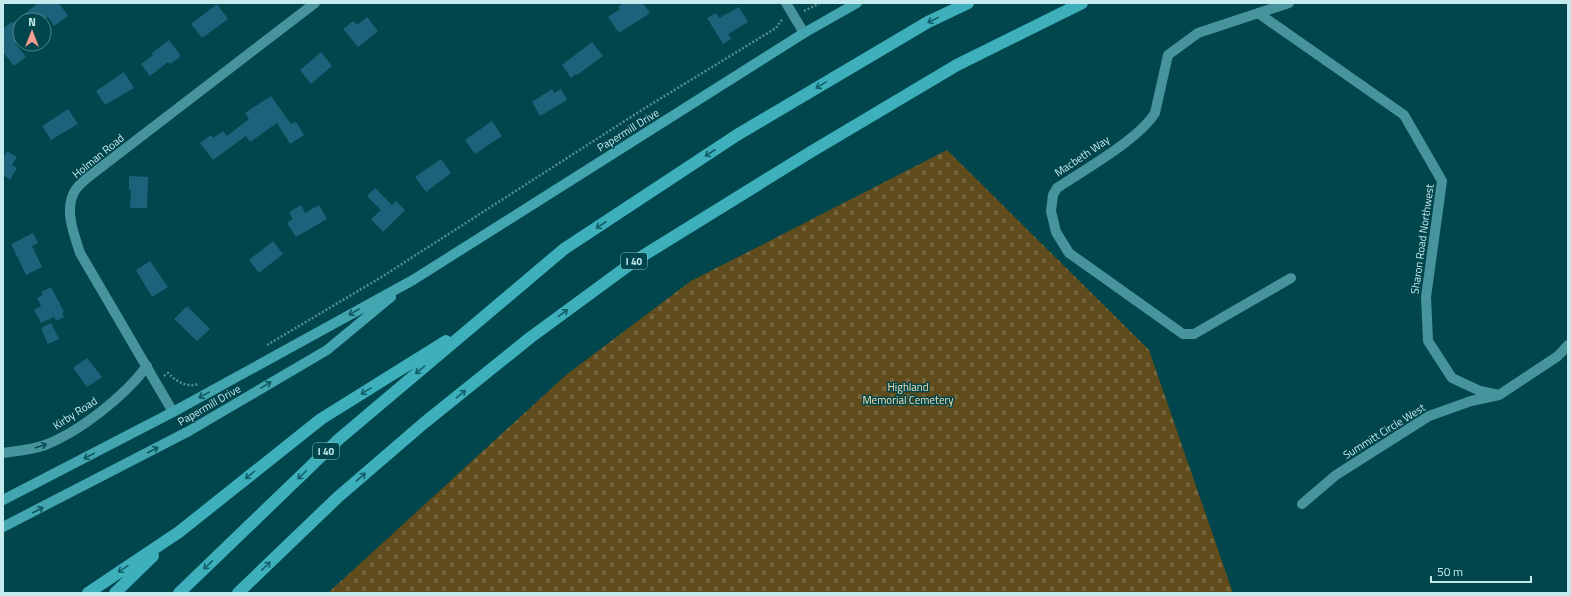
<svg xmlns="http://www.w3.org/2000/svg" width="1571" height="596" font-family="'Titillium Web',sans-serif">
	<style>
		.cemetery { fill: url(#cemetery-stones) }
		.building { fill: #1c627a }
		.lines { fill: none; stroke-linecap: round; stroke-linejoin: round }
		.path { stroke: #548c91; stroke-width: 2.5; stroke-dasharray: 2 2; stroke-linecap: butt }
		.minor { stroke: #47949d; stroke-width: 10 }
		.major { stroke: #42a5b0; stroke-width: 10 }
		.highway { stroke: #3eb0bc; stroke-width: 12 }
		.oneway { stroke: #106068 }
		.oneway2 { stroke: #0d5960 }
		.oneway3 { stroke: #074e54 }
		.labels { text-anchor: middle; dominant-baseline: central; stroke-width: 3; stroke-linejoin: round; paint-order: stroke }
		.shield { fill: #00464c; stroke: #8ab9bd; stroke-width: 1 }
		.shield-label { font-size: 10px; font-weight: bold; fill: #c5eaee }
		.street-label { font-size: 11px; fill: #c5eaee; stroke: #00464c }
		.park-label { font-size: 11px; fill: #f8e0af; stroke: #00464c }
	</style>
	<defs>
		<pattern id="cemetery-stones" width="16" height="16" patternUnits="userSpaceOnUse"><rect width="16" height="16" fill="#5f4b1b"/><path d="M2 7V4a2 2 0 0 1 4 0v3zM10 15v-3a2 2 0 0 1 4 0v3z" fill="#74653c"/></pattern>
	</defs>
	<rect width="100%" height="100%" fill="#00464c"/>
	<path class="cemetery" d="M947 150 1149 350 1233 593H328L566 375 691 281Z"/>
	<path class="building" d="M38 3H59L68 16 54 26 48 17 45 20H20V39L15 43 26 57 14 66 3 52V28L12 22 13 23Z
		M624 3H643L650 13 619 33 608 17 620 9 618 7Z
		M217 4 228 19 202 38 191 24Z
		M739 7 748 22 728 34 731 39 723 44 707 18 716 13 719 18Z
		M367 17 378 31 358 47 343 29 353 21 357 25Z
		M169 40 181 56 170 64 168 62 150 76 141 64 153 55 152 53Z
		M592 42 603 56 577 75 576 74 571 78 562 65Z
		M321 52 332 66 311 84 300 70Z
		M124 72 134 88 105 105 96 91Z
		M552 89 554 93 561 89 567 100 540 116 532 102Z
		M271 96 291 124 296 122 304 135 290 144 277 123 250 142 246 136 213 160 200 143 211 135 213 138 223 131 227 136 249 119 245 113Z
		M68 109 78 124 51 140 42 126Z
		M492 121 502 136 475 154 465 140Z
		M7 151 17 157 12 165 17 168 10 180 5 176 3 178V158Z
		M441 159 451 173 426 192 415 177Z
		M129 176 148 177 147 208H130L131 190H129Z
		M375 188 392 205 396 201 405 210 383 232 371 219 381 210 367 196Z
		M301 205 305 213 319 205 327 219 296 237 287 223 293 219 289 212Z
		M33 233 38 243 32 246 42 267 26 275 11 244Z
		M273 241 283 254 259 273 249 260Z
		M150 261 168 287 152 297 136 270Z
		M51 287 64 312 62 313 64 317 56 321 54 317 41 323 34 310 41 306 37 298 43 295 41 292Z
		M187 306 210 329 197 341 174 319Z
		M51 323 59 339 48 344 41 328Z
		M87 358 102 377 87 387 73 368Z"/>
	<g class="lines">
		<path class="path" d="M804 11 820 3
			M267 345 380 278 645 108 776 28 781 21 783 20
			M164 376 168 373C176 381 186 388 198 384"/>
		<path class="minor" d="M786 3 804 33
			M1289 3 1198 33 1168 55 1155 113C1139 139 1084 170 1057 188L1053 195 1051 211 1056 232 1069 253 1183 334H1194L1291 278
			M1258 13 1404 115 1442 181 1426 297 1428 341 1452 378 1480 391 1499 395
			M173 412 80 253C74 234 63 208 76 189 79 185 83 182 87 178L315 3
			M3 453C17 451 32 450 45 445 79 432 125 396 147 366
			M1302 504 1336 475 1429 416 1471 401 1499 395 1558 356 1568 345"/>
		<path class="major" d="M3 500 173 412 413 280 804 33 857 3
			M3 527 189 431 327 350 391 297"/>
		<path class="highway" d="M88 593 179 532 321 419 446 341
			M115 593 153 556
			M179 593 339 439 564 249 737 135 928 22 968 3
			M238 593 338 497 424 423 531 337 636 260 809 153 957 65 1082 3"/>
	</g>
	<defs><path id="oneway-shaft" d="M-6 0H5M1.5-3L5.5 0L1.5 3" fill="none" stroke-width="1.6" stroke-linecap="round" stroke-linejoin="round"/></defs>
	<g class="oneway">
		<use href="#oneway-shaft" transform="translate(933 20) rotate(154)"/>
		<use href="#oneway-shaft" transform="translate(821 85) rotate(149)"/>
		<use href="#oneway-shaft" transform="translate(710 153) rotate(147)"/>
		<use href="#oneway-shaft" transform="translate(601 225) rotate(147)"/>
		<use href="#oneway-shaft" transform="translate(563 313) rotate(-37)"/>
		<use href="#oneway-shaft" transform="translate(420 370) rotate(140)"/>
		<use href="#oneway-shaft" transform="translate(366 391) rotate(148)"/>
		<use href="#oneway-shaft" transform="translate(461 394) rotate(-39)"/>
		<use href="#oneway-shaft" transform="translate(250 475) rotate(141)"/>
		<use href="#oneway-shaft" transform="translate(302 475) rotate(136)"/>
		<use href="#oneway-shaft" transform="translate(361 477) rotate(-41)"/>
		<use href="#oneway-shaft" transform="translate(208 565) rotate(136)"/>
		<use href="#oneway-shaft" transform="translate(266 566) rotate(-44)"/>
		<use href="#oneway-shaft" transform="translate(123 569) rotate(146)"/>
	</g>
	<g class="oneway2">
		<use href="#oneway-shaft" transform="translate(354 312) rotate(151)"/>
		<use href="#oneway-shaft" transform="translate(266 385) rotate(-31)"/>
		<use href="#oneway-shaft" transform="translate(204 395) rotate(151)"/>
		<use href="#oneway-shaft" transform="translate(153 450) rotate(-27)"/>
		<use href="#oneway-shaft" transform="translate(89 456) rotate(153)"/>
		<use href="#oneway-shaft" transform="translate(38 510) rotate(-27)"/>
	</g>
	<use class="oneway3" href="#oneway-shaft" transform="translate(41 446) rotate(-18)"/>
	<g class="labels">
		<g class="shield">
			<rect x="621" y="253" width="26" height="16" rx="3"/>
			<rect x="313" y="443" width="26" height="16" rx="3"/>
		</g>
		<g class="shield-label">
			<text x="634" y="261">I 40</text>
			<text x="326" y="451">I 40</text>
		</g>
		<g class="street-label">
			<text transform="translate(628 130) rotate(-32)">Papermill Drive</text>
			<text transform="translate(98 156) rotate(-39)">Holman Road</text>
			<text transform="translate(1082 156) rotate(-34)">Macbeth Way</text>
			<text transform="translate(1422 239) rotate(-82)">Sharon Road Northwest</text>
			<text transform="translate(209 405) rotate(-30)">Papermill Drive</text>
			<text transform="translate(75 413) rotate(-33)">Kirby Road</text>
			<text transform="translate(1384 431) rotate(-32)">Summitt Circle West</text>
		</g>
		<g class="park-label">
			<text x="908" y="387">Highland<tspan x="908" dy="13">Memorial Cemetery</tspan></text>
		</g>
	</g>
	<rect width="1571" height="596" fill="none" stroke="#c5eaee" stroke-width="8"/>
	<g transform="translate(32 32)"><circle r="19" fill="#00464c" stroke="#4f888d"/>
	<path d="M0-3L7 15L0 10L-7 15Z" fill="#f59c94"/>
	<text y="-6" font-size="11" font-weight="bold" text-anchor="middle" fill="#c5eaee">N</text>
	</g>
	<path d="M1431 576v6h100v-6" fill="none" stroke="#c5eaee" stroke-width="2"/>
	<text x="1437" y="576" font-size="12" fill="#c5eaee" stroke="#00464c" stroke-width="3" paint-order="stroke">50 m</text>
</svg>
